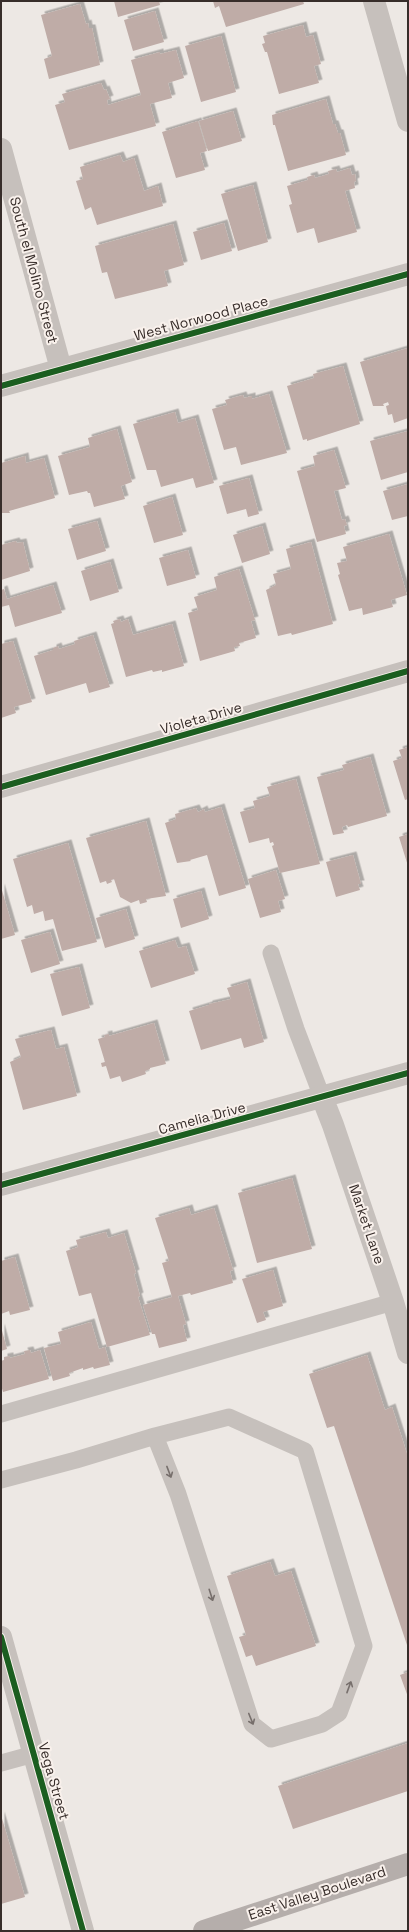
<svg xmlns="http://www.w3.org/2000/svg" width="409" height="1932" font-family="'Space Grotesk',sans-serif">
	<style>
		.building { fill: #bfaca7; filter: url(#shadow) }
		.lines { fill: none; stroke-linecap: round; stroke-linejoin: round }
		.service { stroke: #c6c0bc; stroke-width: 17 }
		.minor { stroke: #c6c0bc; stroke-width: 22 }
		.primary { stroke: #b5aeab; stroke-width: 22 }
		.cycleway-casing { stroke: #f9f1ec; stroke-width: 8 }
		.cycleway { stroke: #1b5e20; stroke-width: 6 }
		.oneway { stroke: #776f6c }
		.labels { text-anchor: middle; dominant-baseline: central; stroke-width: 4; stroke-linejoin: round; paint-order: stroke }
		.street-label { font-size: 14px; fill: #372d2a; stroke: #f9f1ec }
	</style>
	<defs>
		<filter id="shadow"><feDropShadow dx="3.5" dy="-3.5" stdDeviation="0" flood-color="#0004"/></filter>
	</defs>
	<rect width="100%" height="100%" fill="#ede8e4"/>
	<path class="building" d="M114 1H159L160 5 118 17Z
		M213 1H303L304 4 226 27 219 6 215 8Z
		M80 4 86 24 88 23 89 28H92L100 65 49 79 44 59 52 56 41 15Z
		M155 11 164 42 133 51 124 20Z
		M303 25 306 37 313 35 321 64 314 66 319 83 279 94 267 52H265L262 44 265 43 263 36Z
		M221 36 236 92 201 102 185 46Z
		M176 50 184 78 168 83 172 98 150 104 156 126 69 150 55 105 65 102 62 94 101 83 104 90 106 89 110 99 107 100 108 105 141 95 131 60 160 52V54Z
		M326 99 333 124H335L338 133H340L346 155 288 171 275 125H273L272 115Z
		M233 111 242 141 208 151 199 121Z
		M198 121 207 151 200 153 205 170 176 178 162 132Z
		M120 155 123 162 134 158 144 191 158 186 163 206 97 225 91 207 85 210 76 181 83 179 80 167Z
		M350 168 352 175 355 174 356 181 354 182 355 188 345 191 357 232 318 243 314 228 297 233 289 205 292 204 287 186 308 180 307 177 314 175 315 178 329 174 328 171 336 169 337 172Z
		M253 185 268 242 238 251 221 194Z
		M224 223 232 251 201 260 193 232Z
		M173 224 184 265 164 271 168 286 115 299 107 272 102 273 95 246Z
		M408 348V418L394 423 392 414 388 415 386 406 389 405 388 402 383 404 384 406H373L360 362Z
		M343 366 360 424 307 441V439L303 440 287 386 314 378 313 374Z
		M269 394 287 453 241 465 236 447 224 450 212 409 227 405 225 400 243 395 244 398 252 396V399Z
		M175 412 178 423 195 418 214 483 196 488 193 478 161 487 156 470H147L133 424Z
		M117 429 132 482 121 486 125 499 94 507 90 493H88L87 491 69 495 58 456 90 447 88 438Z
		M408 431V464H407L408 472 381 480 370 441Z
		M334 450 346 488 334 491 342 520 345 519 347 525 344 526 346 534 317 542 297 471 315 466 313 456Z
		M25 456 26 463 44 458 55 498 9 511 10 513H1V463Z
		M249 478 259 514 248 517 246 509 227 514 219 486Z
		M408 484V516L392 520 383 491Z
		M172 497 183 535 154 543 143 506Z
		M97 521 106 551 77 560 68 529Z
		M262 526 270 554 242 563 233 535Z
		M389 534 407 595 391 600 393 607 363 615 362 608 349 611 338 575 340 574 337 563 347 561 343 547Z
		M16 541 17 543 23 542 30 571 1 580V545Z
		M311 542 333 624 292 635 291 633 278 636 266 590 276 585 273 574 291 569 286 549Z
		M188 550 196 578 167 586 159 558Z
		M110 562 119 592 90 601 81 571Z
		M239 569 255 620 251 621 256 638 239 643 240 646 234 647 235 651 200 661 188 613 198 610 194 597 217 590 214 577Z
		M53 585 62 613 15 627 9 605 1 607V590L4 589 7 599Z
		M120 619 121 622 128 619 133 635 172 624 184 666 162 672V670L153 672 152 670 126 677 111 624 114 623 113 621Z
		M93 635 110 687 89 693 86 683 46 695 34 656 53 650V648L58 646 59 649 75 644 74 641Z
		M13 641 32 702 14 707 16 713 1 718V644Z
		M408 747V799L405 800 393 761 402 758 399 750Z
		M370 757 387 816 348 827 347 825 342 827 344 833 333 835 317 777 344 770 342 765Z
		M296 779 320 864 280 873 272 846 274 845 273 842 270 843 269 838 249 843 240 812 255 808 253 801 270 796 267 787Z
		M221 807 246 888 219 896 207 855 190 860 191 861 177 863 165 823 176 819 175 814 196 808 198 812 204 809 205 812Z
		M146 821 166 896 146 899 147 902 140 904 139 900 131 903 120 897 114 879 111 880 112 882 107 884 106 881 100 883 86 838Z
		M408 834V866L399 837Z
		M68 843 97 942 62 951 53 919 45 921 43 911 34 914 32 905 27 907 13 859Z
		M353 855 361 884H358L360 890 336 897 326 862Z
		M276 870 285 899 278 901 281 912 260 918 248 879Z
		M1 887 15 935 1 939Z
		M201 891 209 919 181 928 173 899Z
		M126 909 135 939 105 948 96 918Z
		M50 932 60 964 31 973 21 940Z
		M175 940 178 948 186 946 195 974 151 988 139 951Z
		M79 967 90 1008 62 1016 50 974Z
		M247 982 264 1042 244 1048 241 1038 201 1050 189 1011 209 1005V1004L231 999 227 988Z
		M154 1023 166 1064 150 1068V1069L145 1071 146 1074 122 1082 120 1076 110 1079 106 1066 102 1067 101 1063 105 1062 98 1039 105 1037 104 1035 109 1034V1036Z
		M51 1030 56 1049 64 1047 77 1096 23 1110 10 1062 21 1057 15 1039Z
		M292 1178 312 1249 257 1263 238 1193Z
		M189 1208 191 1215 214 1208 233 1270 230 1271 233 1283 191 1295 190 1293 178 1296 186 1324 183 1325 187 1341 159 1348 155 1334H152L143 1305 172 1297 162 1263 169 1261 155 1218Z
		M106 1232 108 1238 124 1233 136 1273 134 1274 140 1296 138 1297 150 1335 107 1347 91 1293 79 1296 66 1251 78 1247 76 1240Z
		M15 1257 30 1310 10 1315 9 1311 1 1314V1261Z
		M273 1270 283 1306 263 1312 266 1320 257 1323 242 1279Z
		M91 1322 99 1349 105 1347 110 1365 94 1369 93 1367 83 1370V1368L69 1373 70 1376 53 1381 44 1348 61 1344 58 1332Z
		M1 1327 7 1349 1 1351Z
		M30 1350 31 1353 40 1350 49 1379 3 1392 1 1385V1361L4 1360V1357L10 1356V1358L25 1354 24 1351Z
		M367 1355 385 1410 392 1407 408 1457V1648L334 1426 327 1428 309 1374Z
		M270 1562 275 1576 291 1571 316 1646 256 1666 252 1655 246 1657 239 1637 246 1635 227 1576Z
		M408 1672V1697L400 1675Z
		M408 1743V1791L293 1829 278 1786Z
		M1 1815 25 1897 1 1904Z"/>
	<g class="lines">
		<path class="service" d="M271 953 296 1029 322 1097
			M1 1414 393 1302
			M1 1480 76 1460 155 1436 229 1417 305 1451 364 1646 339 1713 322 1724 271 1739 252 1724 178 1494 155 1436
			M1 1763 34 1754"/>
		<path class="minor" d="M374 1 408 121
			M1 149 61 369
			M1 386 408 274
			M1 787 408 671
			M322 1097 333 1125 393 1302 408 1353
			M1 1185 408 1073
			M1 1637 83 1931"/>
		<path class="primary" d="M204 1931 408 1864"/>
		<defs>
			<path id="cycleway" d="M1 386 408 274
				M1 787 408 671
				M1 1185 408 1073
				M1 1637 83 1931"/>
		</defs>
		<use href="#cycleway" class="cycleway-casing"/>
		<use href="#cycleway" class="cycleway"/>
	</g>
	<defs><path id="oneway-shaft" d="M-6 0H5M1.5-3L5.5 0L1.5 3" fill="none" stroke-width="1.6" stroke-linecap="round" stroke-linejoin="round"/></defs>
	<g class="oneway">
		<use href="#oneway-shaft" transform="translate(169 1472) rotate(69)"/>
		<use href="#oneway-shaft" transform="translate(211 1595) rotate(72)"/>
		<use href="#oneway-shaft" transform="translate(349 1687) rotate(-70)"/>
		<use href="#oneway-shaft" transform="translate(251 1719) rotate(68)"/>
	</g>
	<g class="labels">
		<g class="street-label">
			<text transform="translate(34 270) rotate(75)">South el Molino Street</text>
			<text transform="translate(201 318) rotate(-15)">West Norwood Place</text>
			<text transform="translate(201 718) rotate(-16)">Violeta Drive</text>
			<text transform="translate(202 1118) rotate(-15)">Camelia Drive</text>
			<text transform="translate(367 1224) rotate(71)">Market Lane</text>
			<text transform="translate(54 1781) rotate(74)">Vega Street</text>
			<text transform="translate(317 1893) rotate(-18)">East Valley Boulevard</text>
		</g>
	</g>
	<rect width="409" height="1932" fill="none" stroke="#372d2a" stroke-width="4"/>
</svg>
